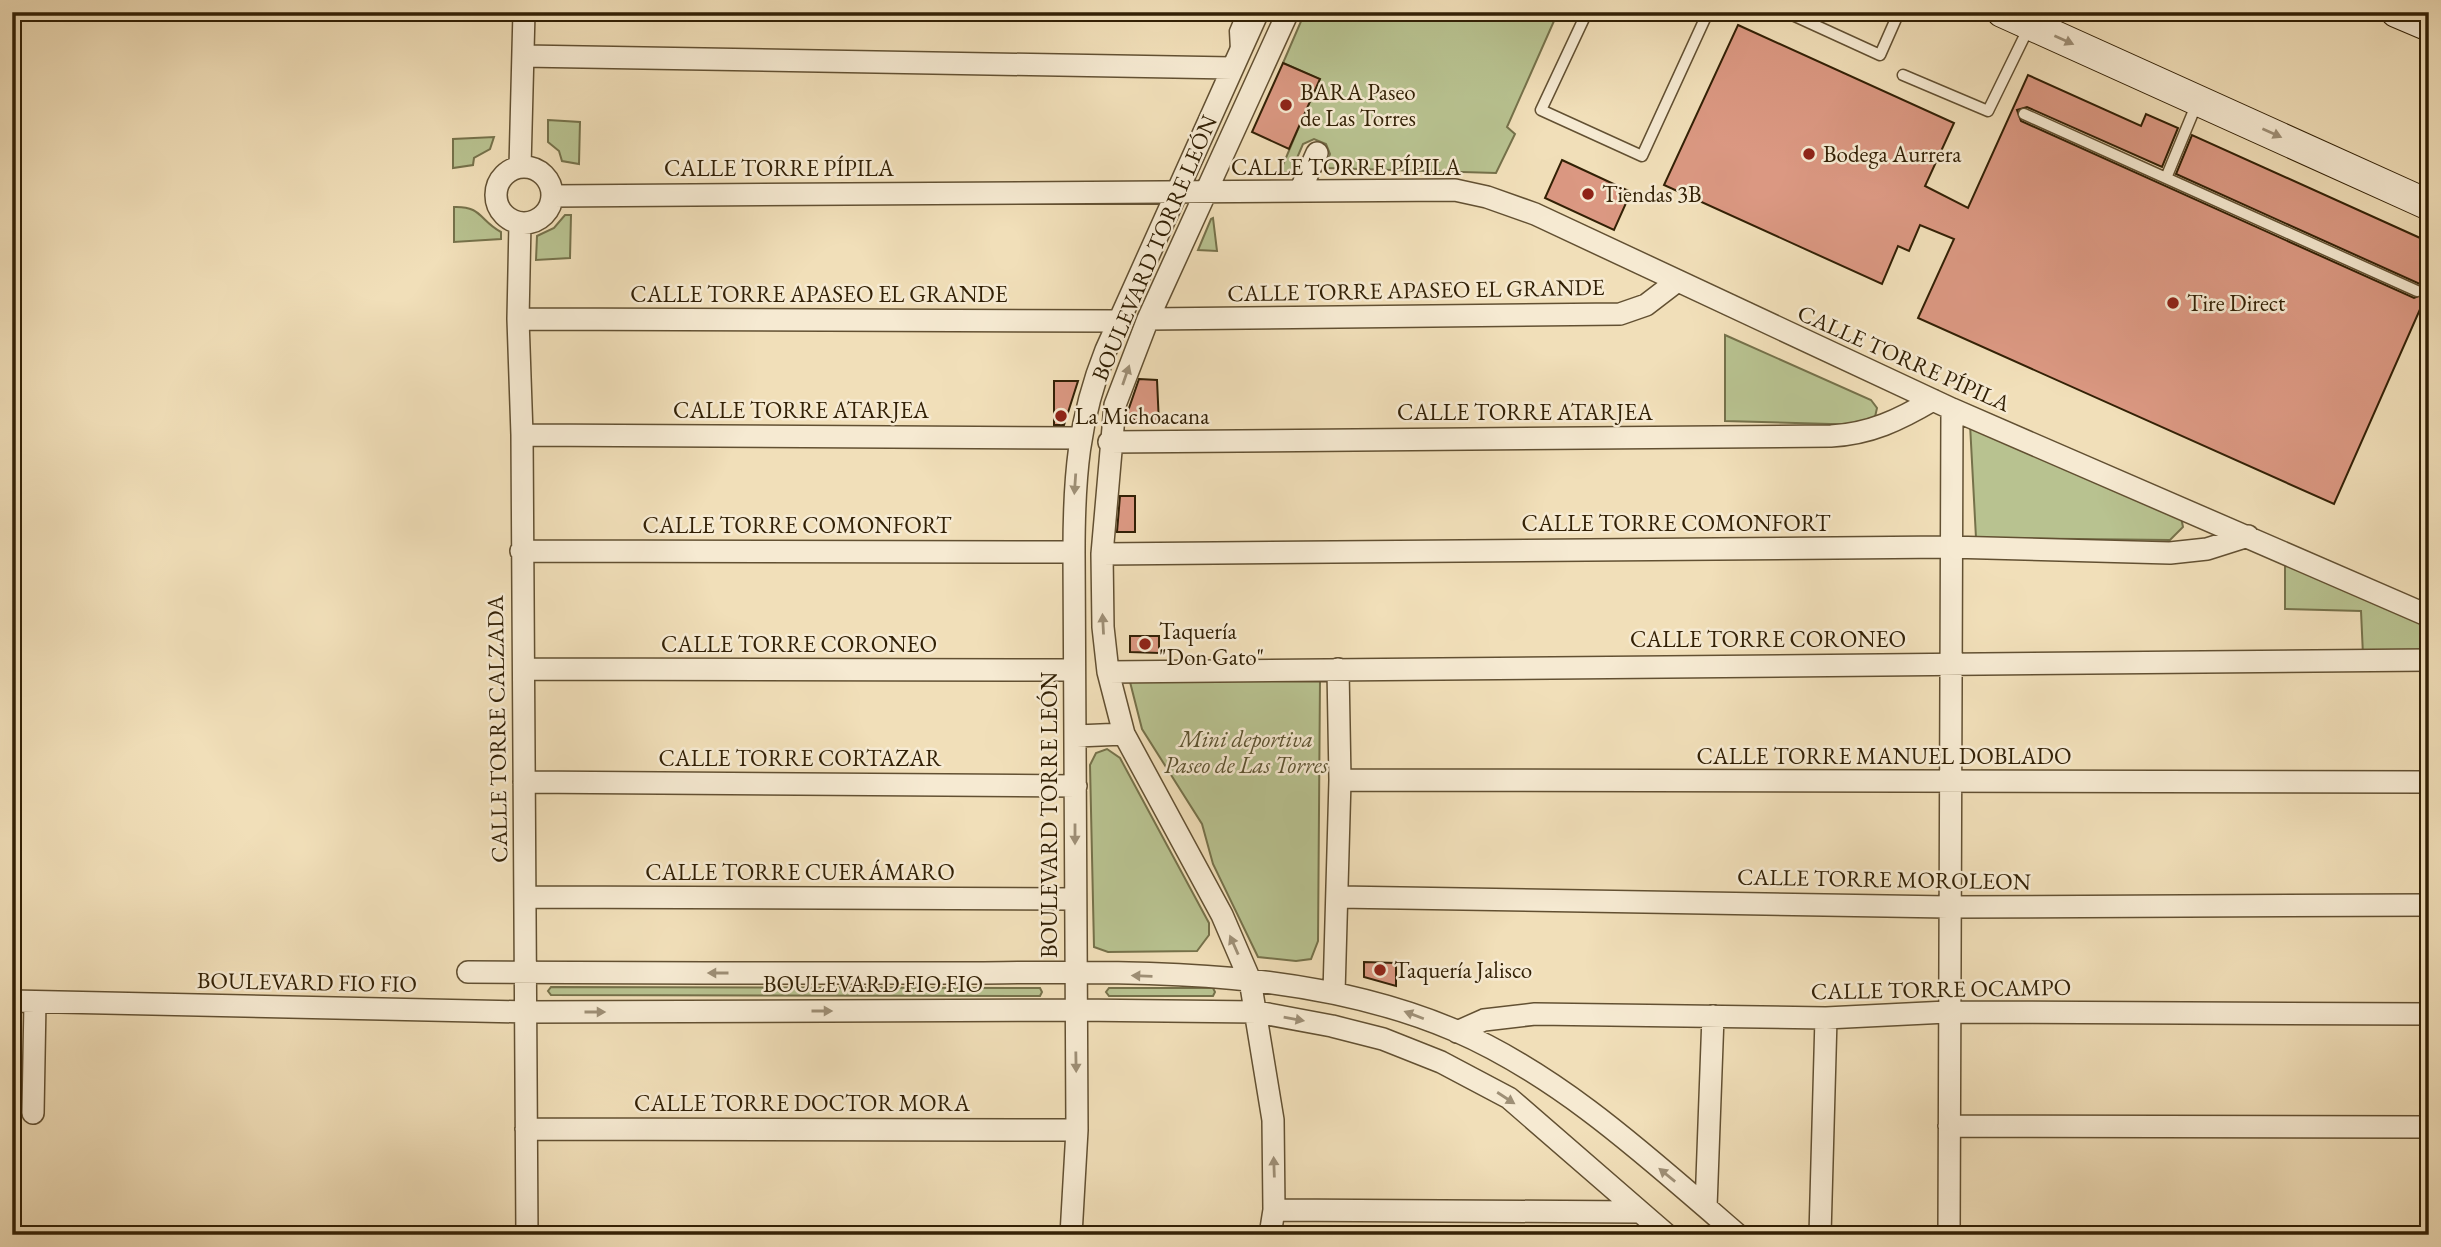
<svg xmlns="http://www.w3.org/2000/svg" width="2441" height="1247" font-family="'EB Garamond',serif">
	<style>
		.green { fill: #b8c290; stroke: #75714a; stroke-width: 2 }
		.building { fill: #db9882; stroke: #322005; stroke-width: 2 }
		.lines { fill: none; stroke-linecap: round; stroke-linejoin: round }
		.lane-casing { stroke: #625032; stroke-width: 13 }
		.street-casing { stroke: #625032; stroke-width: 24 }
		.secondary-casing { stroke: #322005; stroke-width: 32 }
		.lane { stroke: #f6ead2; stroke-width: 10 }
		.street { stroke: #f6ead2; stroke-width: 21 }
		.secondary { stroke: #f6ead2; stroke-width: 30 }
		.oneway { fill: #9e8f76 }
		.poi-dot { fill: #8f2418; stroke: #f6ead2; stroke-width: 2.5 }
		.labels { text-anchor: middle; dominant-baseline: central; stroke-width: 5; stroke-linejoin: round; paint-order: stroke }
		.poi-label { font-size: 23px; fill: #322005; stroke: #f6ead2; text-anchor: start }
		.street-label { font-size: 23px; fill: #322005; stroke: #f6ead2 }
		.park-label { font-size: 23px; font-style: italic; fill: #5a512f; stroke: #f6ead2 }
	</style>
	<rect width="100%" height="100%" fill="#f1dfb9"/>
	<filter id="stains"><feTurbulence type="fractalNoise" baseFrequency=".00286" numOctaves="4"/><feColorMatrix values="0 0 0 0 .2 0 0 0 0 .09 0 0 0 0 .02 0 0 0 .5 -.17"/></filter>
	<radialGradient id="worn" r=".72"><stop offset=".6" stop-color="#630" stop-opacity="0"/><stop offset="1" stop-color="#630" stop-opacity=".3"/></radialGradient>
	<path class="green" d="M1305 12H1558L1507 127 1515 134 1496 173 1325 168 1330 154 1326 144 1314 139 1303 144 1291 172H1280L1319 79 1283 63Z
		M548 120 580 122 579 164 562 161 559 151 548 142Z
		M494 137 490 149 474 158 473 165 453 168V139Z
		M454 207C482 206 479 220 501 232V239L454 242Z
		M565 215H571L570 258 536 260 537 236 554 228Z
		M1213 218 1217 251 1198 250 1211 219Z
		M1725 335 1871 400 1877 408 1875 417 1866 425 1725 421Z
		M1970 424 2181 517 2183 527 2170 540 1976 538Z
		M2285 565 2429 624V653L2363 655 2361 611 2285 609Z
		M1129 678 1320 680 1318 941 1311 959 1296 961 1258 957 1213 864 1202 824 1142 729Z
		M1107 749 1120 758 1209 923V935L1197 951 1108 952 1094 947 1090 765 1096 753Z
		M551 987 1040 988 1042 992 1040 996 551 995 548 991Z
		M1109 988H1213L1215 992 1213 996H1109L1106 992Z"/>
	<path class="building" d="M1738 25 1954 123 1925 186 1968 208 2028 75 2141 126 2146 114 2178 128 2162 167 2027 107 2017 110 2021 121 2414 298 2424 294 2420 284 2176 174 2192 135 2429 242V289L2334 504 1918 318 1954 239 1920 225 1909 251 1898 246 1882 284 1664 185Z
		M1283 63 1320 79 1289 149 1252 132Z
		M1562 160 1631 192 1614 230 1545 198Z
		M1139 379 1157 380 1159 424 1137 422 1127 414Z
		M1054 381H1078L1064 425H1054Z
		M1120 496H1135V532H1117Z
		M1130 636H1159V653L1130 652Z
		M1364 962 1396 963V986L1364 977Z"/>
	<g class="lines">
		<defs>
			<path id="lane" d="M1587 12 1541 110 1642 156 1708 12
				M1786 12 1880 55 1899 12
				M1236 50 1235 31 1243 12
				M1903 75 1988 111 2029 27
				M2024 114 2166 178 2197 103
				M2166 178 2417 291"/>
			<path id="street" d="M523 56 1232 68
				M496 195a28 28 0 1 1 56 0a28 28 0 1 1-56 0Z
				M520 167 524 12
				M1300 191 1317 153
				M552 196 1455 190 1487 197 1535 214 1952 409 2429 616
				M520 223 518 319 522 435 527 1235
				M518 319 1119 321
				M1148 319 1620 314 1646 305 1676 282
				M522 435 1079 438
				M1109 442 1831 436C1870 434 1899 420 1933 400
				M521 551 1074 552
				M1102 554 1949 547 2170 553 2207 549 2248 536
				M524 669 1074 670
				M1108 672 2429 660
				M1077 736 1124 734
				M1340 780 2429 782
				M524 782 1076 786
				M525 897 1075 899
				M1338 897 1948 907 2429 905
				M468 972C626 973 783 973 941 973 1111 973 1294 962 1454 1030 1561 1076 1651 1160 1738 1235
				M1334 993 1340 780 1338 669
				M12 1001 527 1012 1076 1010 1257 1012 1332 1026 1383 1039 1441 1062 1509 1098 1667 1235
				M1457 1032 1484 1020 1535 1014 1826 1018 1947 1012 2429 1014
				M33 1113 35 1002
				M1949 1126 2429 1127
				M526 1129 1077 1130
				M1706 1207 1713 1016
				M1274 1210 1640 1212
				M1071 1235 1077 1130 1074 552C1074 478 1078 420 1106 350L1258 12
				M1270 1235 1274 1210 1273 1120 1250 980 1222 915 1124 734 1108 672 1103 627 1102 554 1115 405 1148 319 1288 12
				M1820 1235 1826 1018
				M1949 1235 1952 409"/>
			<path id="secondary" d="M2002 12 2429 205
				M2396 12 2429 26"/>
		</defs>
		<use href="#lane" class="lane-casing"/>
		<use href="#street" class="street-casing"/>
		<use href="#secondary" class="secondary-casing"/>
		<use href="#lane" class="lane"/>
		<use href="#street" class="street"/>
		<use href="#secondary" class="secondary"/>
	</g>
	<defs><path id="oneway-solid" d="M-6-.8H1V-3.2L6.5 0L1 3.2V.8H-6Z" transform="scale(1.75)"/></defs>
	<g class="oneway">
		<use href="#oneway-solid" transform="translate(2064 40) rotate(24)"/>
		<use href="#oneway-solid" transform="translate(2272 133) rotate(24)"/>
		<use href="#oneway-solid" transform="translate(1126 375) rotate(-71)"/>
		<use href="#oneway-solid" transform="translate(1075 484) rotate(94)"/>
		<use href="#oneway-solid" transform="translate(1103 624) rotate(-93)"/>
		<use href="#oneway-solid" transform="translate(1075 834) rotate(90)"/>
		<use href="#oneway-solid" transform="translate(1234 945) rotate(-114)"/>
		<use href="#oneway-solid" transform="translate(718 973) rotate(-180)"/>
		<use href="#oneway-solid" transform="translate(1142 976) rotate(-178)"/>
		<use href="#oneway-solid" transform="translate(822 1011)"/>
		<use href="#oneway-solid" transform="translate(595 1012)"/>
		<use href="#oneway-solid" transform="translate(1414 1015) rotate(-159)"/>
		<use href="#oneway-solid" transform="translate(1294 1019) rotate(10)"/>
		<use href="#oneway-solid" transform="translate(1076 1062) rotate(89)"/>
		<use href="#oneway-solid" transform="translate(1506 1098) rotate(33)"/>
		<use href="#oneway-solid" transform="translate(1274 1167) rotate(-92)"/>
		<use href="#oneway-solid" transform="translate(1667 1175) rotate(-141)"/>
	</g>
	<g class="poi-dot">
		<circle cx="1286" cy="105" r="7"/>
		<circle cx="1809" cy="154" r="7"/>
		<circle cx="1588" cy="194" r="7"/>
		<circle cx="2173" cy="303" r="7"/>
		<circle cx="1061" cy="416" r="7"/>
		<circle cx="1145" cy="644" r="7"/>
		<circle cx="1380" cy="970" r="7"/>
	</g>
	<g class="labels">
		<g class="poi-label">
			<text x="1300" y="92">BARA Paseo<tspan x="1300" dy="26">de Las Torres</tspan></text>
			<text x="1823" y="154">Bodega Aurrera</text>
			<text x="1602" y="194">Tiendas 3B</text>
			<text x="2187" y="303">Tire Direct</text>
			<text x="1075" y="416">La Michoacana</text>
			<text x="1159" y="631">Taquería<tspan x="1159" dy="26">"Don Gato"</tspan></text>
			<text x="1394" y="970">Taquería Jalisco</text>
		</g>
		<g class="street-label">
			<text x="1346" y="167">CALLE TORRE PÍPILA</text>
			<text x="779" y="168">CALLE TORRE PÍPILA</text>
			<text transform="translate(1154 248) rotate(-67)">BOULEVARD TORRE LEÓN</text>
			<text transform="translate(1416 290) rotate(-1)">CALLE TORRE APASEO EL GRANDE</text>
			<text x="819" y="294">CALLE TORRE APASEO EL GRANDE</text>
			<text transform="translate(1904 358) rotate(24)">CALLE TORRE PÍPILA</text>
			<text x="801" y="410">CALLE TORRE ATARJEA</text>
			<text x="1525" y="412">CALLE TORRE ATARJEA</text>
			<text x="1676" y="523">CALLE TORRE COMONFORT</text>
			<text x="797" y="525">CALLE TORRE COMONFORT</text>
			<text x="1768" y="639">CALLE TORRE CORONEO</text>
			<text x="799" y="644">CALLE TORRE CORONEO</text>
			<text transform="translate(497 729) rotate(-91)">CALLE TORRE CALZADA</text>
			<text x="1884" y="756">CALLE TORRE MANUEL DOBLADO</text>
			<text x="800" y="758">CALLE TORRE CORTAZAR</text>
			<text transform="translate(1049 815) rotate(-90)">BOULEVARD TORRE LEÓN</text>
			<text x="800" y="872">CALLE TORRE CUERÁMARO</text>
			<text transform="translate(1884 879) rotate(1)">CALLE TORRE MOROLEON</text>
			<text transform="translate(307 982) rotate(1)">BOULEVARD FIO FIO</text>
			<text x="873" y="984">BOULEVARD FIO FIO</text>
			<text transform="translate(1941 989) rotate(-1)">CALLE TORRE OCAMPO</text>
			<text x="802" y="1103">CALLE TORRE DOCTOR MORA</text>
		</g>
		<g class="park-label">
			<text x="1246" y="739">Mini deportiva<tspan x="1246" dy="26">Paseo de Las Torres</tspan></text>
		</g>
	</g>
	<rect width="2441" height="1247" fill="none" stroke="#f1dfb9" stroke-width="42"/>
	<rect x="14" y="14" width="2413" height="1219" fill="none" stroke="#322005" stroke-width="3.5"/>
	<rect x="21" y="21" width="2399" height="1205" fill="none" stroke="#322005" stroke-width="2"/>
	<rect width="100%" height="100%" filter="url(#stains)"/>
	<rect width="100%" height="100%" fill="url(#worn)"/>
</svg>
